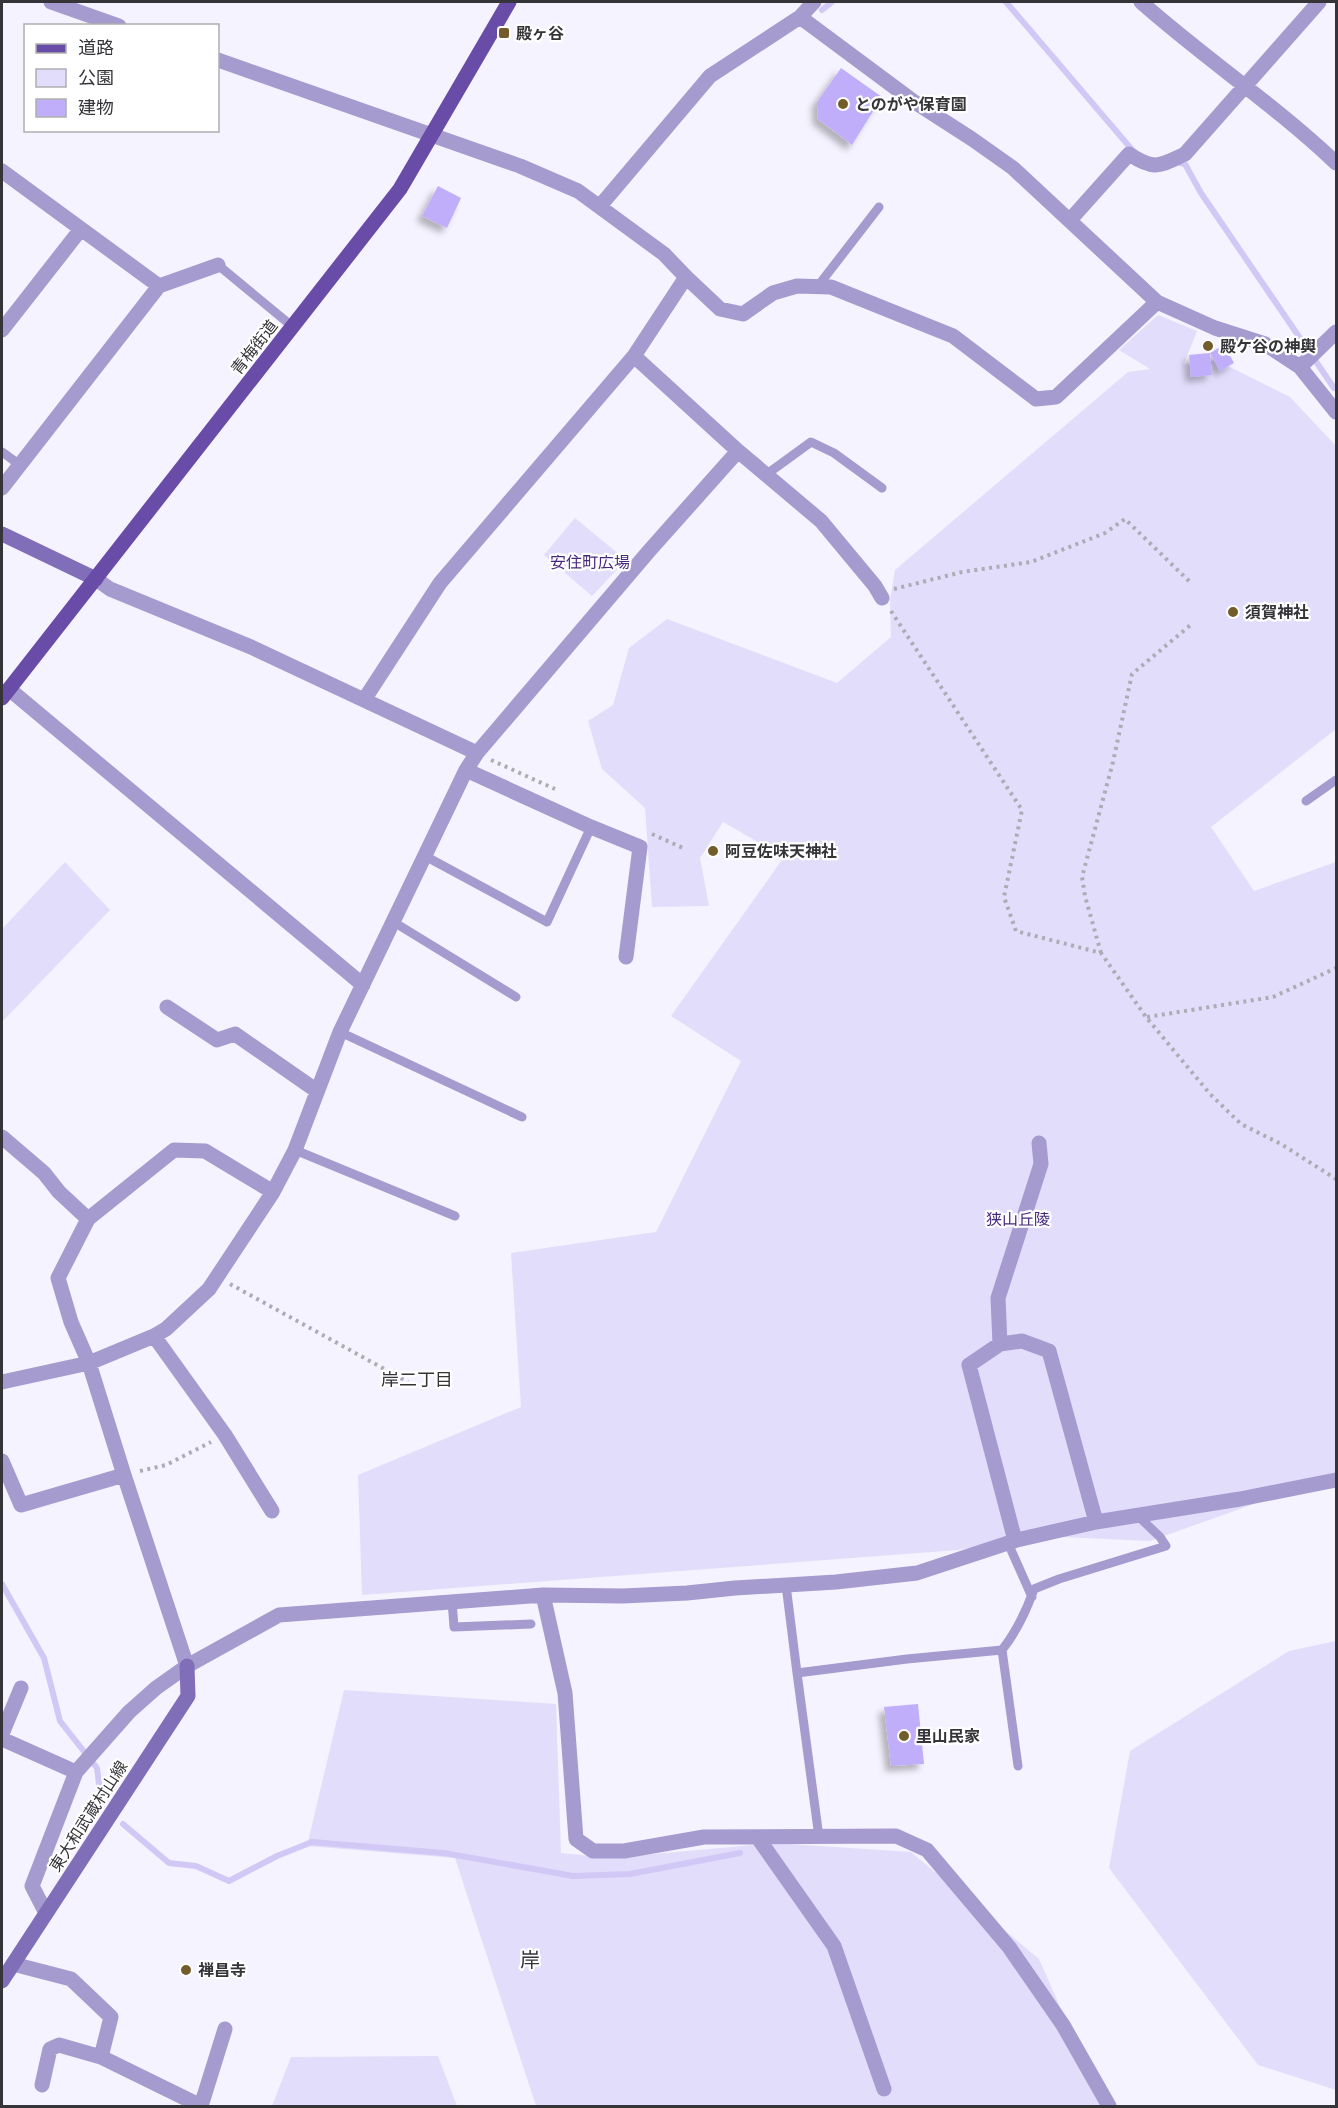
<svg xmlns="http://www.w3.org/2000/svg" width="1338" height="2108" font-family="Quicksand,'Noto Sans JP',sans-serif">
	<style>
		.green { fill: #e2ddfb }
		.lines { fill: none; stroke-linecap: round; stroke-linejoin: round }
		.stream { stroke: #d1c8f6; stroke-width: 6 }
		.building { fill: #c0aefa; filter: url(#shadow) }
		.path { stroke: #adacb5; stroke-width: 4; stroke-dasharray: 3 4.5; stroke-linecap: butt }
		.lane { stroke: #a69bce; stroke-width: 9 }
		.street { stroke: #a69bce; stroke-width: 15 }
		.secondary { stroke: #816eb9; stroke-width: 15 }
		.primary { stroke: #684ca8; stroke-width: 15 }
		.poi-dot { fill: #725c2b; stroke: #fff; stroke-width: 2 }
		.labels { text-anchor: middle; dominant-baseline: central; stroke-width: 4.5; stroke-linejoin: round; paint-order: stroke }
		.poi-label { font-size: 16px; font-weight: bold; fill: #353439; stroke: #fff; text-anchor: start }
		.street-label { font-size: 16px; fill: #353439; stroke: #fff }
		.park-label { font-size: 16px; fill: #472a7f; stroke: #fff }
		.neighbourhood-label { font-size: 18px; fill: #353439; stroke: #fff }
		.quarter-label { font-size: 20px; fill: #353439; stroke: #fff }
	</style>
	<defs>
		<filter id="shadow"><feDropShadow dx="-5.5" dy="5.5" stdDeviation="3" flood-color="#0004"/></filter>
	</defs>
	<rect width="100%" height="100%" fill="#f5f3ff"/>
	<path class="green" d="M1158 315 1197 331 1184 364 1216 360 1290 397 1336 446V729L1211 827 1254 891 1336 862V1479L1313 1483 1150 1541 1040 1536 958 1550 362 1595 358 1475 521 1407 511 1253 656 1232 741 1061 671 1016 784 857 723 822 700 858 709 906 652 907 645 808 602 769 588 721 613 705 629 648 667 619 837 683 891 637 890 600 895 570 1128 372 1150 369 1119 350Z
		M575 518 626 560 592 596 544 555Z
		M65 862 110 910 2 1022V929Z
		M1336 1641V2090L1258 2065 1109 1868 1130 1751 1289 1651Z
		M344 1690 556 1704 561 1853 610 1858 774 1843 911 1852 1039 1959 1104 2106H536L455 1858 307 1846Z
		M438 2056 457 2106H272L291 2057Z"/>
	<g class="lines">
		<path class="stream" d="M1006 2 1134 152
			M822 10 832 2
			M1176 162 1185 164 1201 193 1334 388
			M2 1584 44 1658 60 1721 97 1768 101 1801
			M123 1824 169 1863 196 1866 229 1881 277 1856 312 1842 444 1853 573 1876 630 1874 740 1853"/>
	</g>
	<path class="building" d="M841 68 882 97 852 145 818 119 817 102Z
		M438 186 461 198 447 228 422 216Z
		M1224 345 1234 363 1220 371 1210 353Z
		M1210 353 1212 375 1191 377 1189 355Z
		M918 1704 924 1764 891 1766 884 1707Z"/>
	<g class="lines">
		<path class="path" d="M894 589 962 572 1031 562 1105 533 1125 519 1190 582
			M891 611 1022 810 1004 897 1016 931 1101 953 1146 1017 1210 1094 1241 1124 1281 1144 1336 1179
			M491 760 555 789
			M652 834 683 848
			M1101 953 1085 896 1082 877 1113 762 1132 674 1193 623
			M1147 1017 1273 997 1336 968
			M230 1284 408 1382
			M140 1471 166 1465 211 1442"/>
		<path class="lane" d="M218 265 293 327
			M818 286 879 207
			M2 452 20 465
			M767 474 811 442 834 453 882 488
			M1306 801 1336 780
			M425 856 547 922 591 827
			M392 921 516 997
			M340 1032 522 1117
			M295 1150 455 1216
			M1008 1543 1032 1597
			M786 1585 797 1673 907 1659 1002 1650C1017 1631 1026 1612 1034 1589L1059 1579 1166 1546 1160 1537 1137 1515
			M452 1601 454 1627 531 1624
			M1002 1650 1018 1766
			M797 1673 819 1837"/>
		<path class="street" d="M51 2 119 26
			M1141 2C1204 58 1275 105 1336 163
			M800 17 913 101 972 139 1013 168 1157 302 1215 328 1265 344 1300 367 1336 412
			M218 60 520 166 578 191 664 254 686 277 634 356 440 583 364 700
			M2 171 159 286 2 488
			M600 206 710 76 800 17 814 2
			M1070 220 1129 154C1155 171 1159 166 1185 154L1319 2
			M686 277 720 309 743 314 773 293 797 286 831 287 953 336 1036 399 1056 397 1157 302
			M159 286 218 265
			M2 330 81 229
			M634 356 738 451 821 521 875 586 882 598
			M1300 367 1336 332
			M96 579 110 589 251 647 477 753
			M9 689 363 985
			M466 770 591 827 640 847 626 957
			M167 1007 217 1040 235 1034 317 1091
			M2 1137 44 1173 59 1192 88 1219 58 1278 71 1322 89 1363 124 1475 187 1666
			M88 1219 174 1150 205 1151 273 1192
			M154 1336 225 1435 272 1511
			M1000 1344 998 1298 1041 1164 1039 1143
			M2 1382 89 1363 154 1336 166 1329 209 1289 273 1192 295 1150 340 1032 466 770 477 753 649 551 738 451
			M2 1461 21 1505 124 1475
			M1017 1540 1013 1533 969 1365 1000 1344 1022 1341 1049 1351 1096 1522
			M543 1595 565 1693 576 1839 593 1851H624L704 1837 896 1836 927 1850 1009 1947 1063 2025 1109 2106
			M2 1734 21 1688
			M2 1739 76 1772
			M758 1838 834 1946 884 2089
			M46 1913 32 1886 76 1772 129 1712 156 1688 187 1666 279 1615 543 1595 623 1596 687 1593 735 1588 836 1582 917 1573 1017 1540 1096 1522 1240 1499 1336 1480
			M13 1964 71 1979 111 2017 101 2057 201 2106 225 2029
			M42 2085 50 2049 59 2045 101 2057"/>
		<path class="secondary" d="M2 534 96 579
			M2 1981 188 1696 187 1666"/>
		<path class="primary" d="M2 698 400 189 509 2"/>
	</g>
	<g class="poi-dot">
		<rect x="498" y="27" width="12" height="12" rx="3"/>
		<circle cx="843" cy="104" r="6"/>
		<circle cx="1208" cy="346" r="6"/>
		<circle cx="1233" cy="612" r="6"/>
		<circle cx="713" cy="851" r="6"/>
		<circle cx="904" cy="1736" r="6"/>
		<circle cx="186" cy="1970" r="6"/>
	</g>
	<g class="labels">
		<g class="poi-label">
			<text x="516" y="33">殿ヶ谷</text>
			<text x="855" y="104">とのがや保育園</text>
			<text x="1220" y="346">殿ケ谷の神輿</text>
			<text x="1245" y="612">須賀神社</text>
			<text x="725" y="851">阿豆佐味天神社</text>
			<text x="916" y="1736">里山民家</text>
			<text x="198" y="1970">禅昌寺</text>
		</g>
		<g class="street-label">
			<text transform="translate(254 347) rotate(-52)">青梅街道</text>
			<text transform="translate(88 1816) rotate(-57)">東大和武蔵村山線</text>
		</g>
		<g class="park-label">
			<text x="590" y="562">安住町広場</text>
			<text x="1018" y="1219">狭山丘陵</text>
		</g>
		<g class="neighbourhood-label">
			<text x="417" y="1379">岸二丁目</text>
		</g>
		<g class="quarter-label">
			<text x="530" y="1959">岸</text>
		</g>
	</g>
	<rect width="1338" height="2108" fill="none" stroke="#353439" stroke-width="6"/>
	<rect x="24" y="24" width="195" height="108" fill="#ffffff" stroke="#aeaeb0" stroke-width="1.5"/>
	<rect x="36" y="44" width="30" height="9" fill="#684ca8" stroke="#aeaeb0" stroke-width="1.5"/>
	<text x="78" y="54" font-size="18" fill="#353439">道路</text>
	<rect x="36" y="69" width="30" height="18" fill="#e2ddfb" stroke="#aeaeb0" stroke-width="1.5"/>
	<text x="78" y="84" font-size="18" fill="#353439">公園</text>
	<rect x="36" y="99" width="30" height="18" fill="#c0aefa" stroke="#aeaeb0" stroke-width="1.5"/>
	<text x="78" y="114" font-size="18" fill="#353439">建物</text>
</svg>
